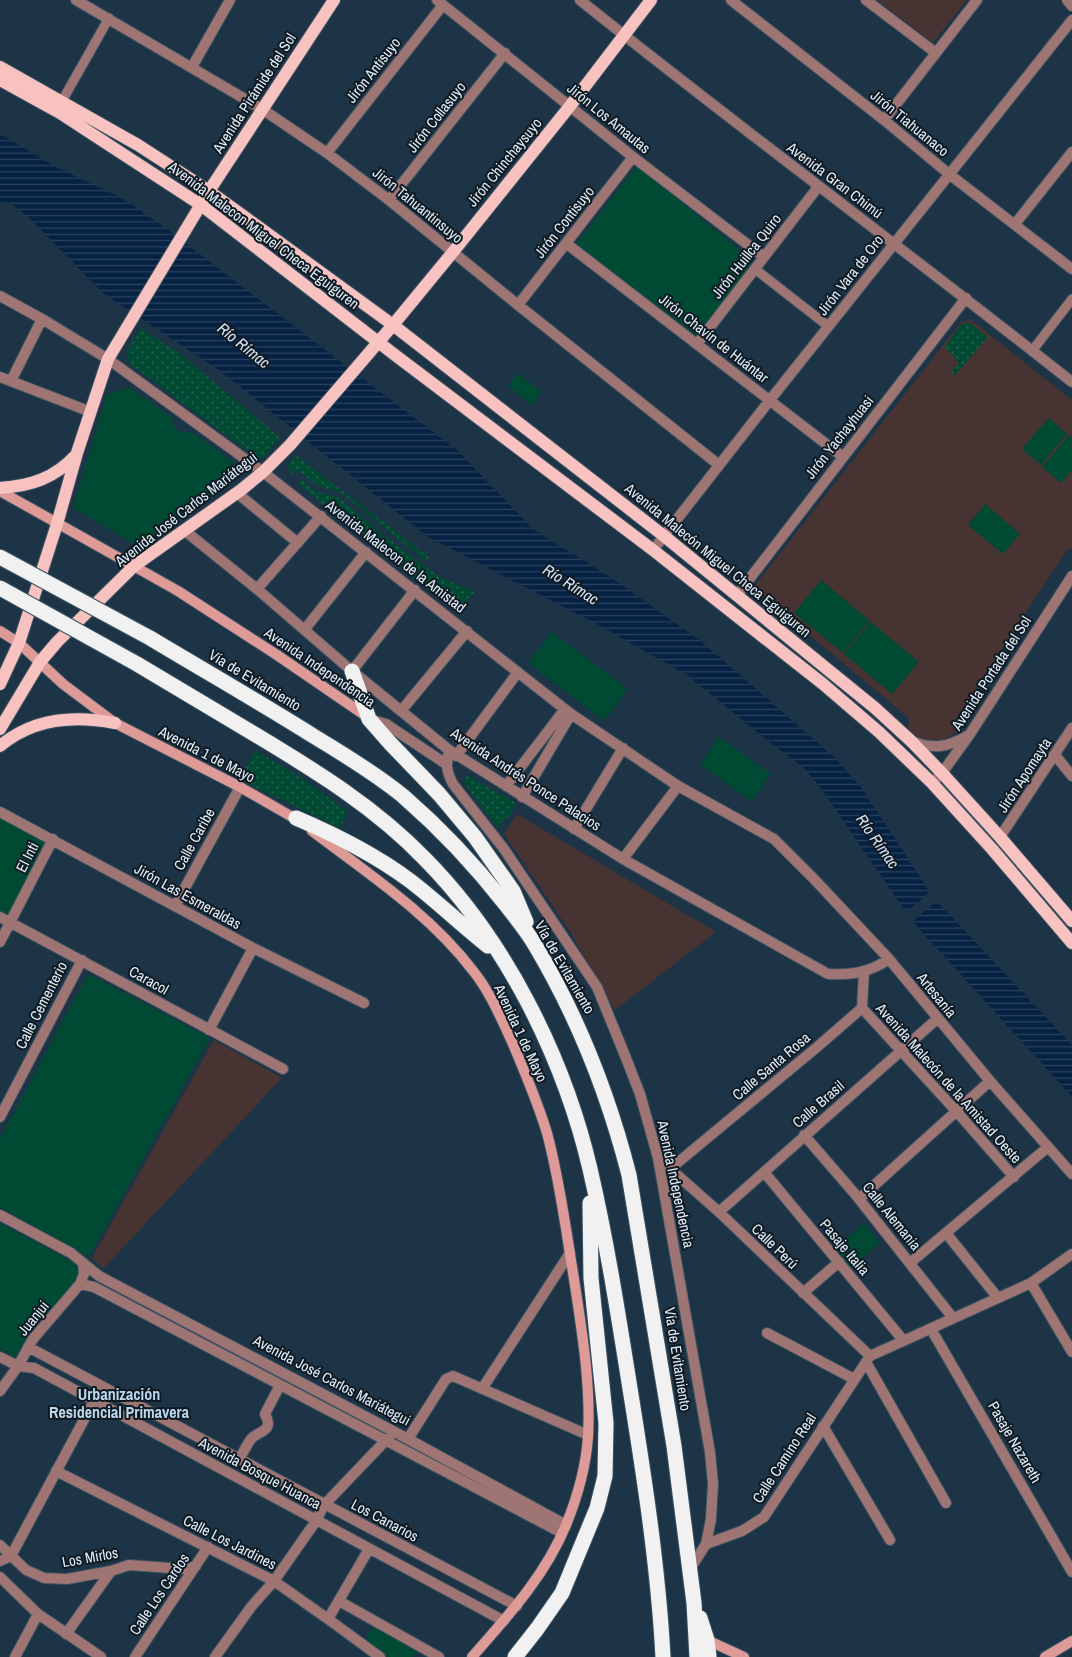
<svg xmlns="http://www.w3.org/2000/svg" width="1072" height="1657" font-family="'Archivo Narrow',sans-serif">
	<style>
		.education { fill: #473332 }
		.grass { fill: url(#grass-dots) }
		.park { fill: #004a33 }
		.water { fill: url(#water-rules) }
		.pier { fill: #1c3445 }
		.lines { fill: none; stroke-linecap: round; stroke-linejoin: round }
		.pedestrian-casing { stroke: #3b5262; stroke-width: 11 }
		.minor-casing { stroke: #3b5262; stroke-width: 12 }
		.tertiary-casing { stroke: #3b5262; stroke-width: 12 }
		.secondary-casing { stroke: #3b5262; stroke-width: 12 }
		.primary-casing { stroke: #3b5262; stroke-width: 14 }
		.motorway-casing { stroke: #3b5262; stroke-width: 17 }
		.pedestrian { stroke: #9f7573; stroke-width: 9 }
		.minor { stroke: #9f7573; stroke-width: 10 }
		.tertiary { stroke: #9f7573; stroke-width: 10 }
		.secondary { stroke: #dd9a97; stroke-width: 10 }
		.primary { stroke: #f7c2bf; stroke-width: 12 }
		.motorway { stroke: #f1f1f1; stroke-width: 15 }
		.motorway-bridge-casing { stroke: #3b5262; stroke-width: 17; stroke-linecap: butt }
		.motorway-bridge { stroke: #f1f1f1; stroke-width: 15 }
		.labels { text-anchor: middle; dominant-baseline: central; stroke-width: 4; stroke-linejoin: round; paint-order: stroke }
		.street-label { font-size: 15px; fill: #dfeef9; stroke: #101a22 }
		.water-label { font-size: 16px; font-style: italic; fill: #d6e4f7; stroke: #101a22 }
		.neighbourhood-label { font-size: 16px; font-weight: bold; fill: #bad7ed; stroke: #101a22 }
	</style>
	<defs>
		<pattern id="grass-dots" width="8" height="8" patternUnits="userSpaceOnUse" patternTransform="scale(1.25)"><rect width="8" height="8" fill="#004a33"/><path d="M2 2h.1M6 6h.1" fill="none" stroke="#256451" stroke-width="1.8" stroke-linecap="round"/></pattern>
		<pattern id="water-rules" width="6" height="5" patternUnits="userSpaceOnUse" patternTransform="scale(1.25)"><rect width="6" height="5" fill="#062243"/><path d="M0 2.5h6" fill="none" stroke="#2a425f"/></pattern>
	</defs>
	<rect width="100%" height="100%" fill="#1c3445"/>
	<path class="education" d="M877 0H967L933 43Z
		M971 320 1072 400V549L1067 550 959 714 963 725 958 731 944 740 936 742 916 737 908 731 909 718 753 588 961 322Z
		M517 814 716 932 615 1010 569 930 504 834Z
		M214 1040 282 1078 103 1269 92 1258Z"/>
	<path class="grass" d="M970 323 988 337 955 375 951 372 959 363 945 347 961 324Z
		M140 328 179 353 280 437 263 458H257L130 364 127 352Z
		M297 456 429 557 426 561 341 493 316 485 296 469 290 475 288 464Z
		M302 480 313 490 339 498 387 538 438 576 474 592 458 613 298 484Z
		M255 750 302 778 348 812 340 828 240 780Z
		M466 775 516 803 511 814 497 827 464 783Z"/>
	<path class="park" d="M637 166 749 258 752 262 751 265 698 337 576 244Z
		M517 373 542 392 532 405 508 386Z
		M130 388 172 418 173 426 182 433 192 432 233 462 234 482 139 547 73 508 107 394Z
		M1049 418 1067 434 1041 465 1022 449Z
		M1069 435 1072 438V470L1061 483 1042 467Z
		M985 504 1020 534 1003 554 968 525Z
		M821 580 870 621 843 653 794 613Z
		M871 622 919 662 892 694 844 654Z
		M552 632 628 689 604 721 528 663Z
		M719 737 771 774 752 801 700 765Z
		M0 817 49 843 9 919 0 914Z
		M88 974 210 1038 89 1257 0 1207V1139Z
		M0 1223 71 1261C78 1266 80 1271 79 1279L29 1337 16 1358 0 1349Z
		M864 1223 880 1243 850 1268 834 1249Z
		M375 1623 418 1649 413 1657H387L364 1643Z"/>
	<path class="water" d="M0 134 58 168 122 198 163 226 458 451 534 530 612 578 702 642 835 758 861 787 933 897 1072 1045V1097L913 922 819 786 803 767 768 741 687 675 595 623 428 537 220 371 104 294 28 217 12 204 0 201Z"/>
	<path class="pier" d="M932 890 939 899 911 923 904 914Z"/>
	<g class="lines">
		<defs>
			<path id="pedestrian" d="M62 101 109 18
				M755 269 828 326
				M1032 351 1072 299"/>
			<path id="minor" d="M76 0 262 109 327 153 389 200 518 305 719 465
				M437 0 633 157 764 257
				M731 0 884 120 949 174 1072 269
				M866 0 936 53
				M1067 0 1072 6
				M192 67 230 0
				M884 120 977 0
				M327 153 443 5
				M389 200 505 53
				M1015 224 1072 152
				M567 244 843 457
				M0 296 42 319 108 359 263 472 571 714 678 786 774 839 814 879 889 959 990 1081 1072 1174
				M518 305 633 157
				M697 344 818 187
				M0 377 91 412
				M11 381 42 319
				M237 493 298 543
				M653 550 770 400 1072 20
				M257 589 321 516
				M737 595 966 298
				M305 629 366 552
				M352 671 415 590
				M401 711 467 631
				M449 750 623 859 828 974C851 975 869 973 889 959
				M1055 755 1072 776
				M456 756 518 672
				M506 786 565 709
				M522 797 571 714
				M0 812 253 948 364 1003
				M574 829 623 748
				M1000 837 1072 728
				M623 859 678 786
				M175 906 240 787
				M0 917 283 1069
				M0 942 53 839
				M862 1008 957 1112 1014 1177
				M209 1030 253 948
				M0 1117 82 960
				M804 1135 855 1194 953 1318
				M658 1158 719 1212 870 1356
				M670 1169 816 1048 862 1008 864 972
				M764 1172 903 1340
				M859 1199 990 1081
				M719 1212 937 1019
				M0 1215 71 1253 99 1276 408 1439 566 1525
				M946 1233 998 1298
				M910 1263 1048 1147
				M1031 1283 1072 1352
				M80 1284 94 1287 562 1533
				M803 1293 839 1262
				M931 1329 1072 1572
				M767 1333 854 1379
				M28 1347 517 1606
				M0 1357 18 1366 34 1368 504 1621
				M866 1362 946 1503
				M482 1389 570 1253
				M0 1391 18 1366 33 1339 80 1284 84 1274 83 1263
				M823 1426 890 1540
				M408 1439 446 1379 453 1376 588 1435
				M239 1459C243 1453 247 1444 252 1438 261 1430 274 1431 265 1414L280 1385
				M56 1471 274 1581 328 1619 380 1657
				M706 1544 742 1531 764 1517 870 1356 1031 1283 1072 1254
				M0 1545 26 1570 44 1578 67 1579 111 1571 129 1565 184 1569 196 1566
				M0 1561 11 1556 102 1386
				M0 1577 38 1614 101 1657
				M339 1601 439 1657
				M328 1619 369 1549
				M66 1634 111 1571
				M15 1657 38 1614
				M135 1657 208 1547
				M215 1657 251 1607 274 1581 316 1521 324 1505 390 1436"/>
			<path id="tertiary" d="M580 0C742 130 909 253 1072 382
				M184 530 257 589 352 671 449 750C446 764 446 771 453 784L504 849 597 987 624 1053 640 1094 658 1158 710 1452 713 1484 711 1519 706 1544 690 1569
				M369 719 386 724 446 764
				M912 741C933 750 948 747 967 736
				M932 783 942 773 970 734 1072 576"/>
			<path id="secondary" d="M0 491 178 591 277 655 369 718
				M0 631 19 643 63 684 115 723 240 787 301 822
				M312 831C369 874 431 915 474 972 490 992 502 1020 513 1044 525 1073 538 1103 547 1133 560 1181 566 1231 574 1279 582 1331 591 1385 588 1437 586 1465 577 1498 566 1525 545 1576 508 1616 472 1657
				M707 1640 744 1657
				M1045 1657 1072 1641"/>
			<path id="primary" d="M0 67 138 145 209 191 393 325 664 536 875 708 911 741 942 773 1000 837 1072 921
				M0 80 60 113 201 205 395 355 653 550 823 684 879 732 932 783 992 849 1072 943
				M0 488C31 486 55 478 76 455
				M0 684 19 643 57 524 77 453 108 359 209 191 334 0
				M0 729 40 662 57 642 134 566 241 490 263 472 290 445 393 325 453 252 570 106 651 0
				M0 746C33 718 74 715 115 723"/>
			<path id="motorway" d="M150 638C205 671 261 703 315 737 345 755 376 774 403 796 441 829 475 865 506 905 516 918 527 931 535 945 578 1017 608 1093 629 1175L674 1446 694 1603 697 1657
				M137 664C177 688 216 711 256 735 316 771 376 808 425 859 506 941 564 1058 590 1169 606 1238 617 1307 628 1376 643 1469 658 1563 663 1657
				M352 671 369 719 390 743 439 794 475 837 513 891 526 922
				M296 818C336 835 374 854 409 880 437 901 461 925 488 946
				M700 1618 707 1640 709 1657
				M515 1657 537 1629 562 1593 597 1508 605 1476 606 1423 591 1278 590 1203"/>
		</defs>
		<use href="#pedestrian" class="pedestrian-casing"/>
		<use href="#minor" class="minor-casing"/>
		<use href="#tertiary" class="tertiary-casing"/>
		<use href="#secondary" class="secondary-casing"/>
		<use href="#primary" class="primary-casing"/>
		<use href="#motorway" class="motorway-casing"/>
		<use href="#pedestrian" class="pedestrian"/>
		<use href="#minor" class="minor"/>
		<use href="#tertiary" class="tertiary"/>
		<use href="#secondary" class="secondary"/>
		<use href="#primary" class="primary"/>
		<use href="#motorway" class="motorway"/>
		<defs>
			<path id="motorway-bridge" d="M0 557 150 638
				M0 588 137 664"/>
		</defs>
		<use href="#motorway-bridge" class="motorway-bridge-casing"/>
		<use href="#motorway-bridge" class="motorway-bridge"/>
	</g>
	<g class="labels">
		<g class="street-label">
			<text transform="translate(373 70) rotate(-52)">Jirón Antisuyo</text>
			<text transform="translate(254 93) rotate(-57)">Avenida Pirámide del Sol</text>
			<text transform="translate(436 117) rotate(-52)">Jirón Collasuyo</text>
			<text transform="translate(609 118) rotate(39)">Jirón Los Amautas</text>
			<text transform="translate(910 123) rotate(39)">Jirón Tiahuanaco</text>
			<text transform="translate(504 162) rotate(-51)">Jirón Chinchaysuyo</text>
			<text transform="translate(835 180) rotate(37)">Avenida Gran Chimú</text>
			<text transform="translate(418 205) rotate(39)">Jirón Tahuantinsuyo</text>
			<text transform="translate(564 222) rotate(-52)">Jirón Contisuyo</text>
			<text transform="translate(264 235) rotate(37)">Avenida Malecon Miguel Checa Eguiguren</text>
			<text transform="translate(746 256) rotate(-52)">Jirón Huillca Quiro</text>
			<text transform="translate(850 275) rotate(-52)">Jirón Vara de Oro</text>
			<text transform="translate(714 338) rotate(38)">Jirón Chavín de Huántar</text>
			<text transform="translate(839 437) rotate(-52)">Jirón Yachayhuasi</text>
			<text transform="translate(186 509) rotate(-38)">Avenida José Carlos Mariátegui</text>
			<text transform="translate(396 556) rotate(38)">Avenida Malecon de la Amistad</text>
			<text transform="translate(718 560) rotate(39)">Avenida Malecón Miguel Checa Eguiguren</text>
			<text transform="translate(320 667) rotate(34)">Avenida Independencia</text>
			<text transform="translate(991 673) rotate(-57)">Avenida Portada del Sol</text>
			<text transform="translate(255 680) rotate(31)">Vía de Evitamiento</text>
			<text transform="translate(207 754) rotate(27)">Avenida 1 de Mayo</text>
			<text transform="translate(1024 775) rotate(-57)">Jirón Apomayta</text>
			<text transform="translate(526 779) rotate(33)">Avenida Andrés Ponce Palacios</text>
			<text transform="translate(194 839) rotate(-61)">Calle Caribe</text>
			<text transform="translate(27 857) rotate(-63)">El Inti</text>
			<text transform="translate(188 896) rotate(29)">Jirón Las Esmeraldas</text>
			<text transform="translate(565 967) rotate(60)">Vía de Evitamiento</text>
			<text transform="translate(149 980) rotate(29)">Caracol</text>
			<text transform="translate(937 995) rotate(51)">Artesanía</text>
			<text transform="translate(41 1005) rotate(-63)">Calle Cementerio</text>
			<text transform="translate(521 1033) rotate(65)">Avenida 1 de Mayo</text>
			<text transform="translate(771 1066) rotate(-40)">Calle Santa Rosa</text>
			<text transform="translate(949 1083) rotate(48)">Avenida Malecón de la Amistad Oeste</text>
			<text transform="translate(818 1104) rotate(-41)">Calle Brasil</text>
			<text transform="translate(676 1184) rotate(78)">Avenida Independencia</text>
			<text transform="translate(892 1216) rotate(51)">Calle Alemania</text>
			<text transform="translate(775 1246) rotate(44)">Calle Perú</text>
			<text transform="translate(845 1247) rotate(50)">Pasaje Italia</text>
			<text transform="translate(33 1318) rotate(-51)">Juanjui</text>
			<text transform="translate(678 1359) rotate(81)">Vía de Evitamiento</text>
			<text transform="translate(332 1380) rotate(28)">Avenida José Carlos Mariátegui</text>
			<text transform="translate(1015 1442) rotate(60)">Pasaje Nazareth</text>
			<text transform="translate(784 1458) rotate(-57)">Calle Camino Real</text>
			<text transform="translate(260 1473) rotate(28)">Avenida Bosque Huanca</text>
			<text transform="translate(385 1520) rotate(28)">Los Canarios</text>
			<text transform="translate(230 1542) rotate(27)">Calle Los Jardines</text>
			<text transform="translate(90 1557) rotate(-10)">Los Mirlos</text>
			<text transform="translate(159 1594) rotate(-56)">Calle Los Cardos</text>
		</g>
		<g class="water-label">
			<text transform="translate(244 345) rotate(39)">Río Rímac</text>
			<text transform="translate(571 584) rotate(32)">Río Rímac</text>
			<text transform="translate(878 841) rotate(55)">Río Rímac</text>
		</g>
		<g class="neighbourhood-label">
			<text x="119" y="1394">Urbanización<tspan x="119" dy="18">Residencial Primavera</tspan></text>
		</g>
	</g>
</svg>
